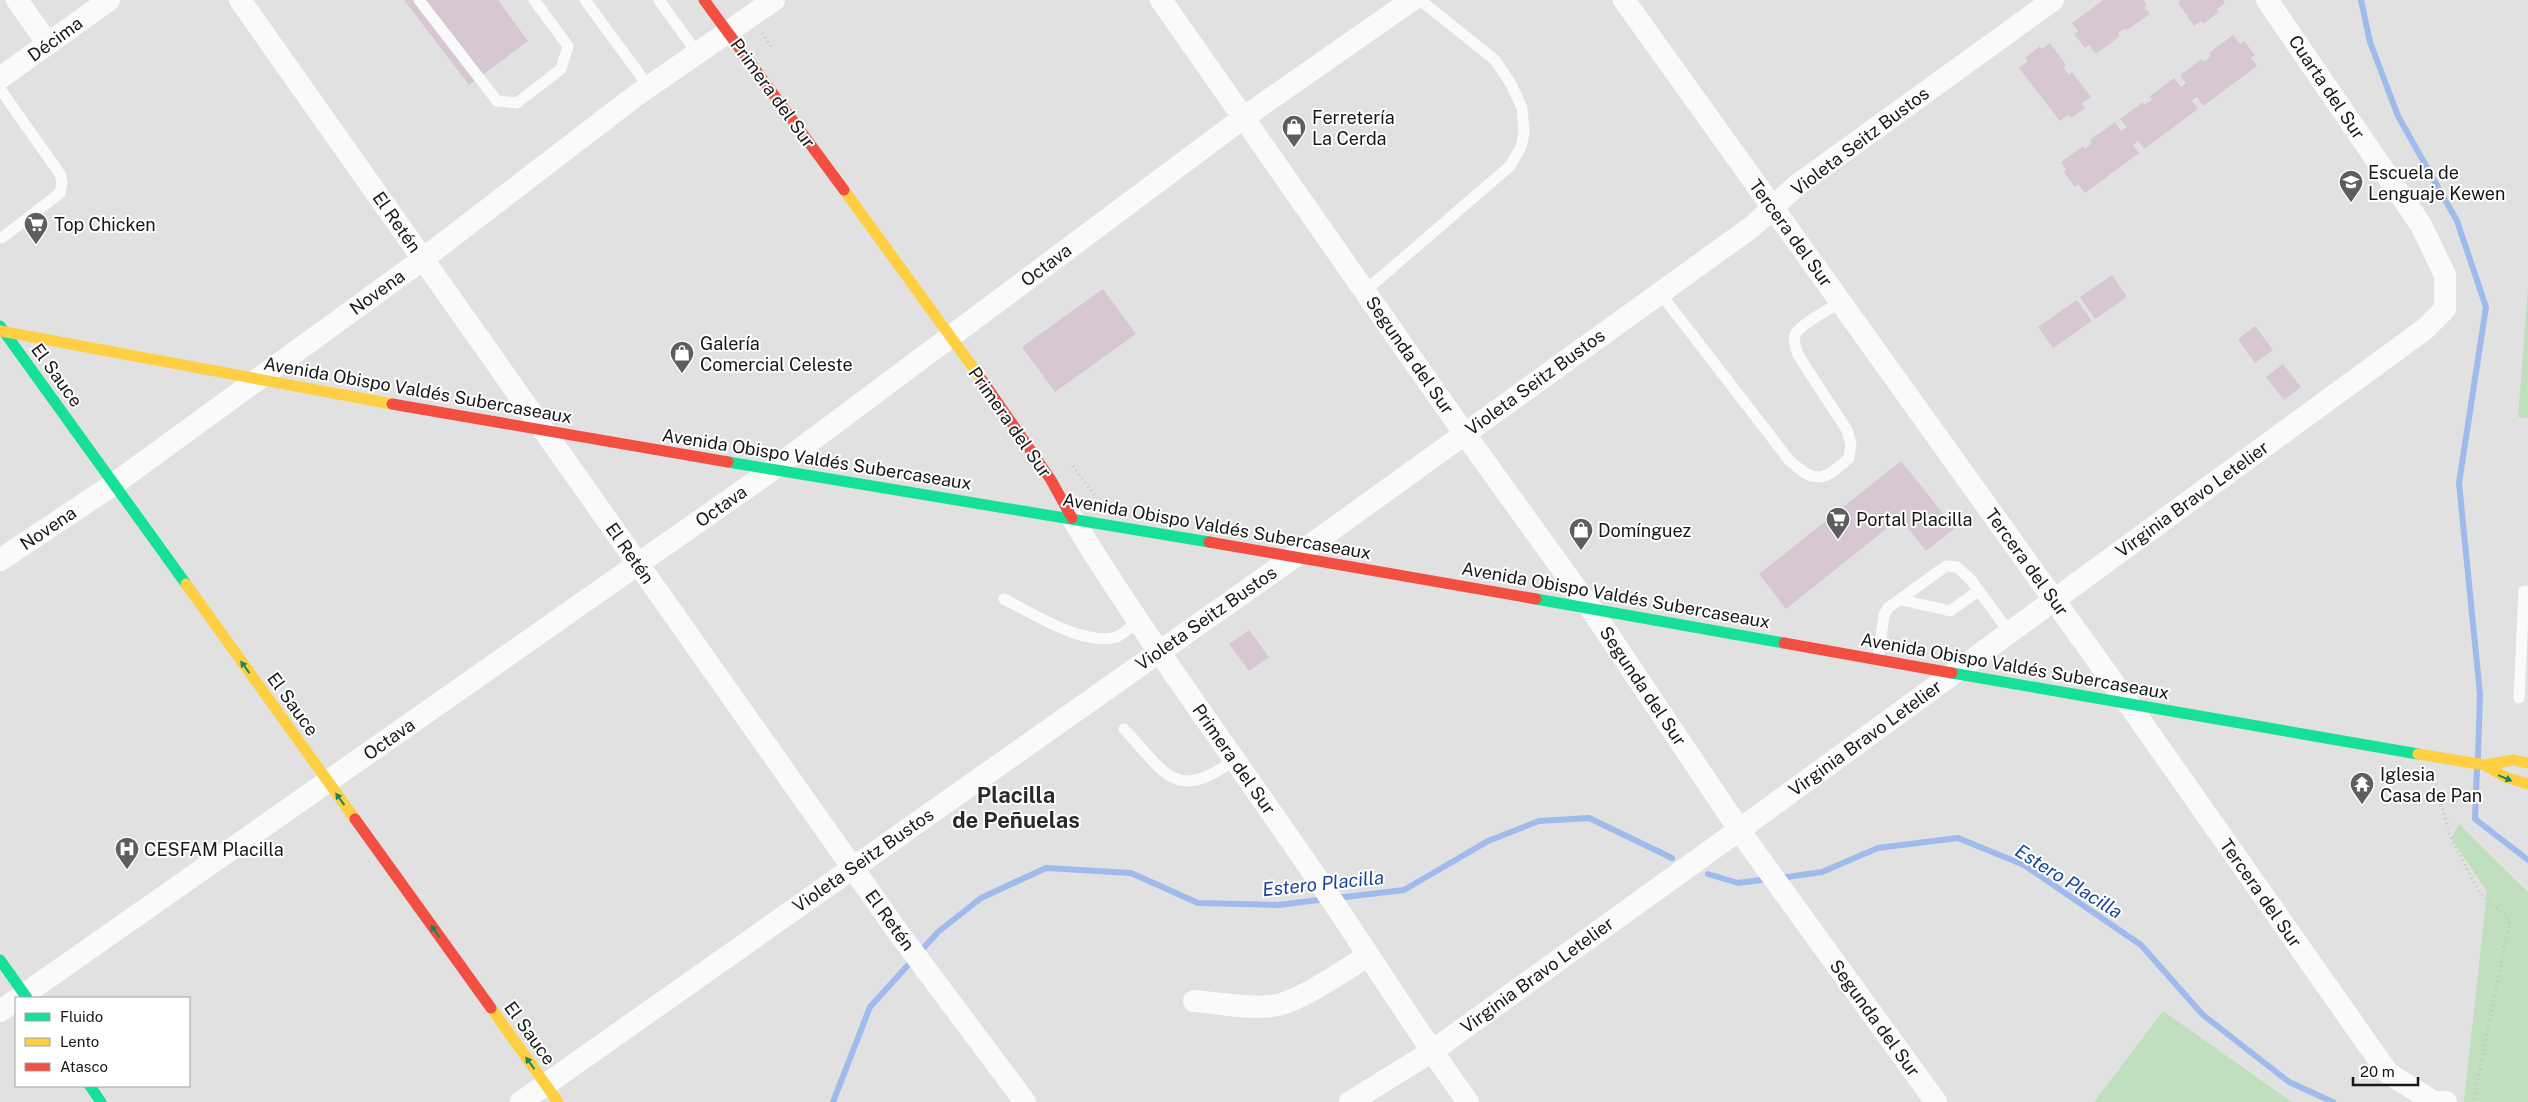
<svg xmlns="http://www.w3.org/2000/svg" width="2528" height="1102" font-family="'Public Sans',sans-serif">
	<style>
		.green { fill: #c0dfbe }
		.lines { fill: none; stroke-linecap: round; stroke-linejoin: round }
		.stream { stroke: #9fbbeb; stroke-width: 6 }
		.building { fill: #d6c7d2 }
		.path { stroke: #c3c2c3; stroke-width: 3; stroke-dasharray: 1 4; stroke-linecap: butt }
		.lane { stroke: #fbfafb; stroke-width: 11 }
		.street { stroke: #fbfafb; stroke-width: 22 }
		.fast { stroke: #16e098; stroke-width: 11 }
		.slow { stroke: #ffcf43; stroke-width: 11 }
		.jam { stroke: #f24e42; stroke-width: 11 }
		.oneway { fill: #17865e }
		.labels { text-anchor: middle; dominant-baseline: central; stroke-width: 4; stroke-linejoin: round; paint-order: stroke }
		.street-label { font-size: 18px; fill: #181718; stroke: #fff }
		.poi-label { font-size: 18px; fill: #181718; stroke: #fff; text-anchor: start }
		.water-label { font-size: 19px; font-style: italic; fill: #174594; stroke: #fff }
		.district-label { font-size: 22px; font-weight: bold; fill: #2b282b; stroke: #fff }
	</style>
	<rect width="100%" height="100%" fill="#e2e1e2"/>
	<path class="green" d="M2528 288V418L2518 417Z
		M2459 824 2528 892V1102H2464L2487 891 2451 838Z
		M2163 1011 2292 1102H2094Z"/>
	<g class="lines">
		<path class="stream" d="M2361 0 2370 42 2398 116 2457 221 2486 307 2459 483 2480 694 2478 757
			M2477 769 2475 819 2528 860
			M1708 874 1738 883 1768 879
			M1780 878 1822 872 1878 848 1958 838 2024 865 2141 945 2203 1015 2289 1082 2333 1102
			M1336 898 1404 890 1488 841 1539 821 1589 818 1672 858
			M833 1102 870 1007 938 932 981 898 1046 868 1131 873 1198 903 1279 905 1326 899"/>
	</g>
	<path class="building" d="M404 0H498L528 41 469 85Z
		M2103 0H2143L2147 5 2144 7 2150 14 2127 30 2126 28 2118 33 2120 36 2096 54 2089 45 2085 48 2074 34 2078 31 2072 23Z
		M2180 0H2223L2225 3 2217 9 2219 12 2203 24 2201 21 2194 26 2178 3Z
		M2233 35 2240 44 2244 41 2255 55 2251 58 2257 66 2203 106 2197 97 2192 101 2198 109 2144 149 2138 141 2133 145 2139 153 2085 193 2078 184 2075 187 2064 172 2066 169 2061 162 2083 146 2085 149 2092 143 2090 140 2115 122 2121 131 2127 127 2120 119 2143 102 2144 105 2152 100 2150 96 2174 78 2181 87 2186 83 2180 75 2202 59 2204 62 2211 56 2209 53Z
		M2050 43 2066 65 2063 67 2069 75 2072 72 2091 97 2082 103 2085 108 2071 118 2068 115 2060 121 2019 68 2028 61 2025 58 2040 46 2042 49Z
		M2112 275 2127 297 2095 319 2080 297Z
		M1103 289 1136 334 1055 392 1022 347Z
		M2077 300 2092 321 2053 348 2038 327Z
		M2255 326 2273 350 2255 363 2238 339Z
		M2283 364 2301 387 2284 400 2266 377Z
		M1901 461 1955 528 1926 551 1900 518 1786 609 1759 574Z
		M1249 630 1269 657 1249 671 1229 644Z"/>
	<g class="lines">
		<path class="path" d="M762 33 771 47
			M1073 466 1096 497
			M2434 780 2451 838 2479 892 2510 920 2473 1102"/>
		<path class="lane" d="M419 0 497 101 517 103 561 69 568 46 534 0
			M585 0 649 87
			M659 0 697 53
			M0 89 60 174 62 182 60 193 2 238
			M1365 291 1510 166 1521 147 1524 133 1522 108 1511 84 1495 60 1420 0
			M1660 293 1789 460C1815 484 1823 482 1849 458L1851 444 1847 430 1798 355C1796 349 1793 342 1795 335 1801 323 1830 309 1841 302
			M1004 599C1032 613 1085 647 1116 637 1124 634 1131 626 1138 621
			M1902 600 1950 611 1978 591
			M1878 659 1884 615 1888 608 1946 566 1957 567 1971 580 2009 632
			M2519 698 2524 591H2528
			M1124 729C1165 772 1175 804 1234 760"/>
		<path class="street" d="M17 0 48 44
			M240 0 898 932 1025 1102
			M1161 0 1464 433 1591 609 1749 844 1936 1102
			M1624 0 2128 703 2388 1073 2434 1102H2446
			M0 78 109 0
			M1072 518C1144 636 1227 747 1305 861 1361 941 1411 1024 1468 1102
			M0 560 114 484 423 259 634 97 774 0
			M19 998 772 470 1243 118 1412 0
			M1194 1001C1219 1003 1246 1009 1271 1006 1297 1004 1344 970 1368 956
			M0 1011 16 1000
			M521 1102 1294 557 1753 226 1796 186 2053 0
			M1350 1102 1431 1052 1739 830 2425 329 2445 309V275L2421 225 2267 0"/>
		<path class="fast" d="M0 326 186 584
			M728 462 1209 542
			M1536 599 1784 643
			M1952 673 2418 754
			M0 960 27 998
			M90 1086 101 1102"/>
		<path class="slow" d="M844 190 982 380
			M0 331 392 404
			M186 584 355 819
			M2418 754 2485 765 2513 760 2528 763
			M2485 765 2505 777 2528 784
			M491 1008 558 1102"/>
		<path class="jam" d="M704 0 844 190
			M982 380 1051 480 1072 518
			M392 404 728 462
			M1209 542 1536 599
			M1784 643 1952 673
			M355 819 491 1008"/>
	</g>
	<defs><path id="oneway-solid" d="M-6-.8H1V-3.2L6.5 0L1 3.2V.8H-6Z" transform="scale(1.25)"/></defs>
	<g class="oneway">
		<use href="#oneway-solid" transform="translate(245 667) rotate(-126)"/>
		<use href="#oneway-solid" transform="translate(2505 778) rotate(23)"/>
		<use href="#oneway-solid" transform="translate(340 799) rotate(-126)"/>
		<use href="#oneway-solid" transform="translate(435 931) rotate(-126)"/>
		<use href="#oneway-solid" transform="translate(530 1063) rotate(-126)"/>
	</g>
	<defs>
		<symbol id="shop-pin" viewBox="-11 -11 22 30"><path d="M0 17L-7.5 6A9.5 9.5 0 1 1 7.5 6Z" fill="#5f5e5f" stroke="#fff"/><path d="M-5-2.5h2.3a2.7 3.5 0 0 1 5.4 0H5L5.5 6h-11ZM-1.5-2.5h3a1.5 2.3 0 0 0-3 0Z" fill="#fff"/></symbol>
		<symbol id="school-pin" viewBox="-11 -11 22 30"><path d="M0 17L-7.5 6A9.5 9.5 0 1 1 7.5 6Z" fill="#5f5e5f" stroke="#fff"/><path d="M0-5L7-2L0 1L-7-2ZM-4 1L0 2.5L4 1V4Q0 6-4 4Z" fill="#fff"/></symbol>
		<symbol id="supermarket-pin" viewBox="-11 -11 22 30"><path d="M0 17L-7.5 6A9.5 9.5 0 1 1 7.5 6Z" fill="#5f5e5f" stroke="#fff"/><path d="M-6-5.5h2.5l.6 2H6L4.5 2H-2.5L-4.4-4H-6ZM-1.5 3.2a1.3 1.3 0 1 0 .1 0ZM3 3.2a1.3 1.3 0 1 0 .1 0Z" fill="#fff"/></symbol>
		<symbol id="temple-pin" viewBox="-11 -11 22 30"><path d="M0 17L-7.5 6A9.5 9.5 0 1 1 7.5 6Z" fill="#5f5e5f" stroke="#fff"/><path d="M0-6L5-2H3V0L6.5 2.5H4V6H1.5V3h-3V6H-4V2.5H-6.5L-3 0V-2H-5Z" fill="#fff"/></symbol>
		<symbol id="hospital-pin" viewBox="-11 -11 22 30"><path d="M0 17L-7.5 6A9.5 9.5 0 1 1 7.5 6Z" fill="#5f5e5f" stroke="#fff"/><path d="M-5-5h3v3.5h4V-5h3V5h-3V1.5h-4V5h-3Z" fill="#fff"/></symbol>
	</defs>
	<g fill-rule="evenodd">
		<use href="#shop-pin" x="1280" y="113" width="28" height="38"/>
		<use href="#school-pin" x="2337" y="168" width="28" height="38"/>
		<use href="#supermarket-pin" x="22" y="210" width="28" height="38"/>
		<use href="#shop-pin" x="668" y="339" width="28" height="38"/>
		<use href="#supermarket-pin" x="1824" y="505" width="28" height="38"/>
		<use href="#shop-pin" x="1567" y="516" width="28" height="38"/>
		<use href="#temple-pin" x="2348" y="770" width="28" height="38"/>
		<use href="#hospital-pin" x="113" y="835" width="28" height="38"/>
	</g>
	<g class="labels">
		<g class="street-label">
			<text transform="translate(55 39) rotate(-36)">Décima</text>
			<text transform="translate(2327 87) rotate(56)">Cuarta del Sur</text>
			<text transform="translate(773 93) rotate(54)">Primera del Sur</text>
			<text transform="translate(1860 141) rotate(-37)">Violeta Seitz Bustos</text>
			<text transform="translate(397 222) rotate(55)">El Retén</text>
			<text transform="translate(1791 233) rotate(54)">Tercera del Sur</text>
			<text transform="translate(1046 265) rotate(-37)">Octava</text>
			<text transform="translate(377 292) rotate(-36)">Novena</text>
			<text transform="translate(1410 355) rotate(55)">Segunda del Sur</text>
			<text transform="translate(57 375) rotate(54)">El Sauce</text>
			<text transform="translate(1535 382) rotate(-36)">Violeta Seitz Bustos</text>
			<text transform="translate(418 390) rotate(10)">Avenida Obispo Valdés Subercaseaux</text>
			<text transform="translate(1010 422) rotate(55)">Primera del Sur</text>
			<text transform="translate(817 459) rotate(9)">Avenida Obispo Valdés Subercaseaux</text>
			<text transform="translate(2192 499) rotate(-36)">Virginia Bravo Letelier</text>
			<text transform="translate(721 506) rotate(-35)">Octava</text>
			<text transform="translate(1217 526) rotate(10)">Avenida Obispo Valdés Subercaseaux</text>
			<text transform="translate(48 528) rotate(-34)">Novena</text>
			<text transform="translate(630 553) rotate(55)">El Retén</text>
			<text transform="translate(2027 562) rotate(54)">Tercera del Sur</text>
			<text transform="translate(1616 595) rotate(10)">Avenida Obispo Valdés Subercaseaux</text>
			<text transform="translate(1206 618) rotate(-35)">Violeta Seitz Bustos</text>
			<text transform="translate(2015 666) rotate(10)">Avenida Obispo Valdés Subercaseaux</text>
			<text transform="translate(1643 686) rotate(56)">Segunda del Sur</text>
			<text transform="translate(293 704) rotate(54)">El Sauce</text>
			<text transform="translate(1865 738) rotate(-36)">Virginia Bravo Letelier</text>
			<text transform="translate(389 739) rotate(-35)">Octava</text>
			<text transform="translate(1234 759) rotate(55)">Primera del Sur</text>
			<text transform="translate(863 860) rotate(-35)">Violeta Seitz Bustos</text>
			<text transform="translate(2261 893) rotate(55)">Tercera del Sur</text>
			<text transform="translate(890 920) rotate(54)">El Retén</text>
			<text transform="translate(1537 975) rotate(-36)">Virginia Bravo Letelier</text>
			<text transform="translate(1875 1018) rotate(54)">Segunda del Sur</text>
			<text transform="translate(530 1033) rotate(54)">El Sauce</text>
		</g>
		<g class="poi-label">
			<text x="1312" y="117">Ferretería<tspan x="1312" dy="21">La Cerda</tspan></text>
			<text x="2368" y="172">Escuela de<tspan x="2368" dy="21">Lenguaje Kewen</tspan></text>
			<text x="54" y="224">Top Chicken</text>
			<text x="700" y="343">Galería<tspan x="700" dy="21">Comercial Celeste</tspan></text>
			<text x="1856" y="519">Portal Placilla</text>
			<text x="1598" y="530">Domínguez</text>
			<text x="2380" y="774">Iglesia<tspan x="2380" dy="21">Casa de Pan</tspan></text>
			<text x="144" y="849">CESFAM Placilla</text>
		</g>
		<g class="water-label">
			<text transform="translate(2069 881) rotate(32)">Estero Placilla</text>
			<text transform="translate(1323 883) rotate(-6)">Estero Placilla</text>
		</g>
		<g class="district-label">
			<text x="1016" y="795">Placilla<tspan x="1016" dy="25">de Peñuelas</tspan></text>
		</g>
	</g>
	<rect x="15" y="997" width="175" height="90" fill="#ffffff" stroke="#a3a2a3"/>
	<rect x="25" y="1013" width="25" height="8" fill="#16e098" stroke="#a3a2a3"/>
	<text x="60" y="1022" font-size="15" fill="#181718">Fluido</text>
	<rect x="25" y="1038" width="25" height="8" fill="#ffcf43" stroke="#a3a2a3"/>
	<text x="60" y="1047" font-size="15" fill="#181718">Lento</text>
	<rect x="25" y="1063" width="25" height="8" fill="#f24e42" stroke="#a3a2a3"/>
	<text x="60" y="1072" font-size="15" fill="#181718">Atasco</text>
	<path d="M2353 1077v8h65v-8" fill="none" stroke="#181718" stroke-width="2.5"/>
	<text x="2360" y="1077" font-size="15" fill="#181718" stroke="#ffffff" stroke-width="4" paint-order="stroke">20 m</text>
</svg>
